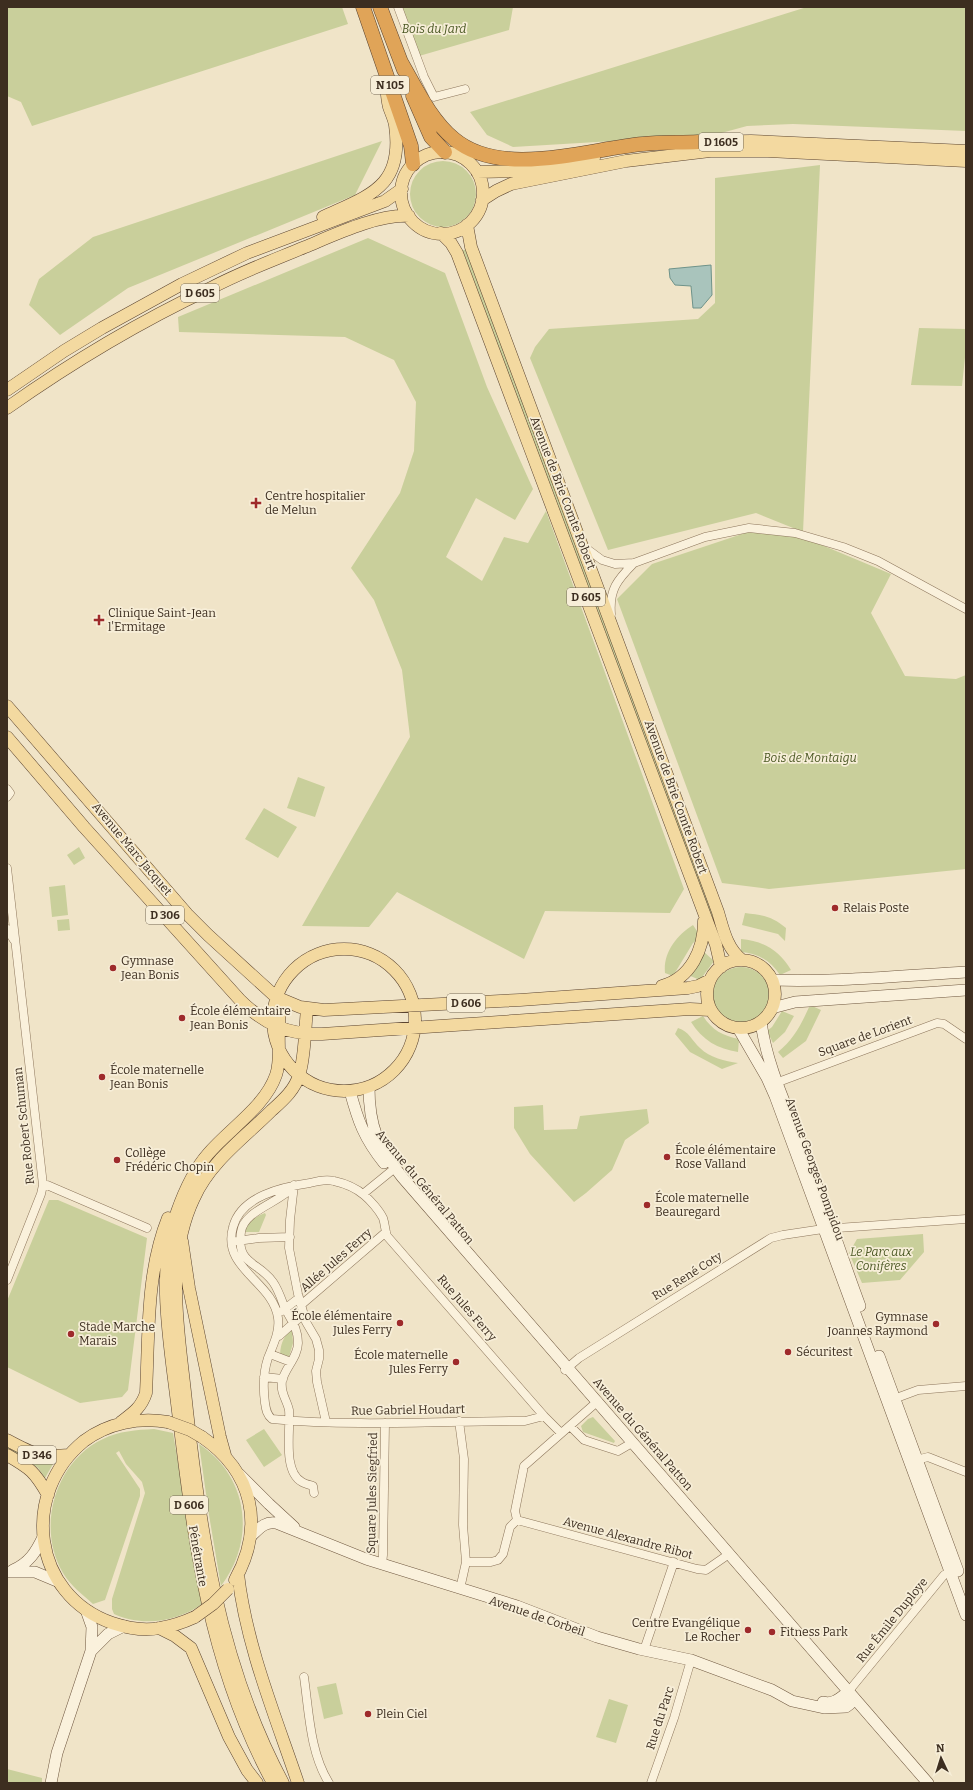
<svg xmlns="http://www.w3.org/2000/svg" width="973" height="1790" font-family="Bitter,serif">
	<style>
		.green { fill: #c9cf9b }
		.water { fill: #a9c4bc; stroke: #6f938a }
		.lines { fill: none; stroke-linecap: round; stroke-linejoin: round }
		.street-casing { stroke: #8d765c; stroke-width: 9 }
		.secondary-casing { stroke: #6f573f; stroke-width: 12 }
		.primary-casing { stroke: #5b4430; stroke-width: 13 }
		.highway-casing { stroke: #5b4430; stroke-width: 15 }
		.street { stroke: #faf1dc; stroke-width: 8 }
		.secondary { stroke: #faf1dc; stroke-width: 11 }
		.primary { stroke: #f3d9a0; stroke-width: 12 }
		.highway { stroke: #e0a458; stroke-width: 14 }
		.primary-bridge-casing { stroke: #5b4430; stroke-width: 13; stroke-linecap: butt }
		.primary-bridge { stroke: #f3d9a0; stroke-width: 12 }
		.poi-dot { fill: #9e2a2b; stroke: #f7eed8; stroke-width: 1.5 }
		.labels { text-anchor: middle; dominant-baseline: central; stroke-width: 3.5; stroke-linejoin: round; paint-order: stroke }
		.shield { fill: #f7eed8; stroke: #756857; stroke-width: 1 }
		.shield-label { font-size: 11px; font-weight: bold; fill: #3d2e20 }
		.park-label { font-size: 12px; font-style: italic; fill: #4d5a26; stroke: #f7eed8 }
		.street-label { font-size: 12px; fill: #3d2e20; stroke: #f7eed8 }
		.poi-label { font-size: 12px; fill: #3d2e20; stroke: #f7eed8; text-anchor: start }
	</style>
	<rect width="100%" height="100%" fill="#f0e4c8"/>
	<path class="green" d="M7 7H342L348 24 32 126 21 102 7 96Z
		M402 7H513L509 30 419 56Z
		M807 7H966V131L793 124 747 126 714 135 513 147 487 135 470 112Z
		M382 141 355 195 128 288 60 335 29 305 39 279 93 237Z
		M410 194a33 33 0 1 1 66 0a33 33 0 1 1-66 0Z
		M820 165 803 532 756 513 608 550 530 358 535 347 549 329 698 319 715 303V178Z
		M368 238 445 273 487 387 533 489 515 520 476 498 446 557 482 581 504 537 528 543 546 511 684 889 670 913 545 911 524 959 397 892 369 927 302 926 410 737 402 670 374 600 351 568 400 493 414 451 416 402 394 360 345 337 179 332 178 317Z
		M468 249 724 941 718 943 460 251Z
		M919 328 966 329V348L962 386 911 385Z
		M760 528 805 538 891 574 871 613 905 676 956 679 966 675V869L769 889 722 883 617 599 652 564Z
		M298 777 325 787 315 817 287 808Z
		M264 808 297 827 278 858 245 839Z
		M79 847 85 858 74 865 67 855Z
		M65 885 68 915 52 917 49 887Z
		M745 913C762 915 772 916 786 928L785 941 778 934 742 925Z
		M69 919 70 930 58 931 57 920Z
		M693 925 701 937 693 943 673 976 665 973C663 953 676 936 693 925Z
		M741 939C763 941 779 950 791 970L780 975C771 961 758 953 741 952Z
		M704 952 714 961 700 980 688 975Z
		M712 996a29 29 0 1 1 58 0a29 29 0 1 1-58 0Z
		M810 1005 821 1010 806 1041 783 1058 778 1052C794 1039 802 1023 810 1005Z
		M782 1011 794 1016 785 1032 773 1043 767 1031 772 1027Z
		M703 1016C712 1030 723 1036 739 1039L738 1052C718 1049 702 1040 691 1022Z
		M678 1028C689 1031 692 1041 700 1048 710 1058 725 1061 738 1063L722 1069 690 1052 675 1034Z
		M543 1105 544 1130 577 1129 580 1116 647 1109 649 1123 625 1140 612 1170 586 1193 574 1202 530 1154 514 1128V1107Z
		M49 1200H58L147 1238 128 1390 122 1397 80 1403 7 1367V1301Z
		M265 1213 266 1215 259 1232H245C247 1222 255 1217 265 1213Z
		M923 1234 924 1252 900 1280 862 1283 849 1253 857 1239Z
		M292 1329 293 1343 289 1357 280 1354C281 1342 284 1336 292 1329Z
		M593 1417 615 1441 614 1443 583 1432 581 1426 588 1419Z
		M154 1429 173 1433 202 1604C177 1622 142 1627 114 1614L112 1609V1599L145 1493 142 1482 126 1464 119 1451 116 1453 140 1489V1496L105 1600 93 1604C82 1594 71 1586 63 1573 36 1528 55 1461 103 1439 119 1431 136 1430 154 1429Z
		M264 1429 282 1455 264 1467 246 1440Z
		M7 1444 33 1460 53 1464 45 1478 38 1468 31 1463 7 1451Z
		M199 1444C249 1477 256 1540 221 1586L209 1515Z
		M336 1683 343 1714 324 1719 317 1687Z
		M609 1699 628 1705 616 1743 596 1737Z
		M7 1769 42 1778V1783H7Z"/>
	<path class="water" d="M711 265 712 295 701 308H693L691 286 675 285 670 278 669 269Z"/>
	<g class="lines">
		<defs>
			<path id="street" d="M398 7 424 77 434 97 465 89
				M583 546 602 560 615 564 634 563 705 537 749 528 795 533 843 547 878 561 966 609
				M611 614C609 590 617 580 634 563
				M7 789 10 793 7 797
				M7 868 43 1185 41 1194 7 1280
				M7 929 14 940
				M773 1084 937 1023 944 1024 966 1039
				M43 1185H47L147 1228
				M294 1185 290 1220 289 1248 298 1294 306 1322 316 1339 319 1350V1359L316 1371 317 1382 326 1422
				M294 1186C280 1203 244 1210 241 1232 236 1265 258 1261 273 1282 278 1289 281 1298 284 1306 290 1319 298 1327 298 1343 298 1357 285 1368 282 1381 280 1393 287 1400 289 1410 291 1429 282 1471 302 1482 305 1484 310 1485 313 1486L314 1493
				M363 1194 395 1168
				M237 1241 259 1238 290 1237
				M301 1305 386 1232
				M282 1311 299 1298
				M277 1335 279 1336 298 1319
				M270 1354 291 1362
				M565 1370 579 1358 771 1238 783 1235 823 1229 966 1219
				M264 1377 283 1379
				M891 1400 918 1390 966 1386
				M544 1416 525 1421C441 1421 356 1427 272 1419 267 1415 266 1410 265 1403 263 1388 263 1373 268 1358 273 1345 280 1332 278 1318 273 1281 221 1269 233 1227 241 1196 282 1187 310 1183 317 1181 326 1179 334 1181 343 1183 356 1188 364 1195 370 1200 379 1210 383 1218 385 1224 385 1230 387 1236L544 1416 561 1433
				M459 1421 464 1459 463 1525 466 1562 460 1589
				M570 1426 584 1440 618 1451 630 1444
				M912 1461 928 1457 966 1472
				M517 1520 697 1569 706 1570 729 1554
				M517 1520 515 1511 524 1466 598 1401
				M466 1562H491L498 1560 503 1554 510 1527 517 1520
				M382 1564 383 1555 385 1423
				M644 1650 674 1562
				M304 1677C309 1712 310 1753 329 1783
				M848 1692 944 1575 955 1570
				M651 1783 674 1718 691 1660"/>
			<path id="secondary" d="M772 980C836 982 901 976 966 972
				M772 1008 795 1002 966 990
				M761 1022C767 1067 788 1109 804 1151 824 1202 841 1255 860 1306
				M738 1028 767 1078 775 1096 966 1615
				M369 1087C369 1127 378 1146 402 1177L928 1783
				M350 1091C358 1121 364 1138 384 1163
				M879 1356 958 1571
				M239 1474 269 1504 294 1527
				M250 1537C258 1530 264 1521 276 1523L366 1559 517 1606 597 1637 639 1649 691 1660 772 1690 792 1701 824 1708 846 1707 850 1704
				M13 1570C29 1563 36 1552 43 1537
				M8 1572H35L59 1582
				M91 1651 108 1634 124 1626
				M823 1702C833 1705 840 1698 848 1692
				M51 1783 57 1753 91 1651 92 1627 86 1610"/>
			<path id="primary" d="M690 144 698 142 751 141 966 151
				M401 193a41 41 0 1 1 82 0a41 41 0 1 1-82 0Z
				M477 172 525 171 594 158
				M482 200 496 191 511 184 626 161 710 151H768L966 161
				M323 217C370 195 404 187 395 125 394 119 391 113 389 107 387 100 387 93 386 86
				M467 225 471 247 718 912C723 929 727 949 742 960
				M441 233 451 243 457 253 716 945 721 967
				M7 390 64 351 102 328 182 284 247 253 385 201 402 189
				M7 408C72 362 139 322 211 288 241 272 274 260 305 247 334 235 378 214 409 216
				M7 706 187 914 208 935 276 997 300 1007 324 1010 520 1000 688 988 698 986 710 980
				M7 737 84 827 240 1000C264 1024 288 1035 322 1034L690 1009 710 1010
				M273 1020a71 71 0 1 1 142 0a71 71 0 1 1-142 0Z
				M707 994a34 34 0 1 1 68 0a34 34 0 1 1-68 0Z
				M662 986C691 978 704 949 704 921
				M182 1241 189 1288 220 1437 225 1455
				M121 1422C133 1413 141 1408 146 1393 149 1334 146 1273 168 1218
				M168 1422C139 1417 108 1423 84 1441 20 1493 32 1595 112 1623 127 1628 145 1631 160 1628 173 1626 184 1622 195 1617
				M202 1437C253 1472 265 1526 235 1580
				M7 1440C33 1454 40 1458 69 1455
				M7 1455C30 1468 35 1472 48 1495
				M238 1574C246 1645 275 1715 298 1783
				M159 1628 175 1636 191 1648 229 1737 247 1770 257 1783
				M273 1783C208 1664 193 1535 177 1403 170 1344 156 1271 177 1212 184 1192 194 1170 208 1154 229 1129 265 1107 276 1075 281 1060 278 1045 279 1029 279 1019 280 1010 281 1000
				M283 1783C218 1662 199 1526 185 1392 178 1327 165 1259 194 1198 210 1162 244 1138 271 1111 282 1101 295 1090 299 1075 305 1059 305 1027 307 1009"/>
			<path id="highway" d="M363 7 411 146 413 164
				M380 7 404 70
				M401 62C416 88 430 119 454 139 502 179 587 149 643 144 661 142 680 143 698 142
				M413 96 431 137 445 152"/>
		</defs>
		<use href="#street" class="street-casing"/>
		<use href="#secondary" class="secondary-casing"/>
		<use href="#primary" class="primary-casing"/>
		<use href="#highway" class="highway-casing"/>
		<use href="#street" class="street"/>
		<use href="#secondary" class="secondary"/>
		<use href="#primary" class="primary"/>
		<use href="#highway" class="highway"/>
		<defs>
			<path id="primary-bridge" d="M168 1422 190 1430 202 1437
				M195 1617 213 1604 228 1589"/>
		</defs>
		<use href="#primary-bridge" class="primary-bridge-casing"/>
		<use href="#primary-bridge" class="primary-bridge"/>
	</g>
	<g class="poi-dot">
		<path d="M254 497h4v4h4v4h-4v4h-4v-4h-4v-4h4z"/>
		<path d="M97 614h4v4h4v4h-4v4h-4v-4h-4v-4h4z"/>
		<circle cx="835" cy="908" r="4"/>
		<circle cx="113" cy="968" r="4"/>
		<circle cx="182" cy="1018" r="4"/>
		<circle cx="102" cy="1077" r="4"/>
		<circle cx="667" cy="1157" r="4"/>
		<circle cx="117" cy="1160" r="4"/>
		<circle cx="647" cy="1205" r="4"/>
		<circle cx="400" cy="1323" r="4"/>
		<circle cx="936" cy="1324" r="4"/>
		<circle cx="71" cy="1334" r="4"/>
		<circle cx="788" cy="1352" r="4"/>
		<circle cx="456" cy="1362" r="4"/>
		<circle cx="748" cy="1630" r="4"/>
		<circle cx="772" cy="1632" r="4"/>
		<circle cx="368" cy="1714" r="4"/>
	</g>
	<g class="labels">
		<g class="shield">
			<rect x="371" y="76" width="38" height="18" rx="3"/>
			<rect x="699" y="133" width="44" height="18" rx="3"/>
			<rect x="181" y="284" width="38" height="18" rx="3"/>
			<rect x="567" y="588" width="38" height="18" rx="3"/>
			<rect x="146" y="906" width="38" height="18" rx="3"/>
			<rect x="447" y="994" width="38" height="18" rx="3"/>
			<rect x="18" y="1446" width="38" height="18" rx="3"/>
			<rect x="170" y="1496" width="38" height="18" rx="3"/>
		</g>
		<g class="shield-label">
			<text x="390" y="85">N 105</text>
			<text x="721" y="142">D 1605</text>
			<text x="200" y="293">D 605</text>
			<text x="586" y="597">D 605</text>
			<text x="165" y="915">D 306</text>
			<text x="466" y="1003">D 606</text>
			<text x="37" y="1455">D 346</text>
			<text x="189" y="1505">D 606</text>
		</g>
		<g class="park-label">
			<text x="434" y="29">Bois du Jard</text>
			<text x="810" y="758">Bois de Montaigu</text>
			<text x="881" y="1252">Le Parc aux<tspan x="881" dy="14">Conifères</tspan></text>
		</g>
		<g class="street-label">
			<text transform="translate(563 493) rotate(69)">Avenue de Brie Comte Robert</text>
			<text transform="translate(676 797) rotate(70)">Avenue de Brie Comte Robert</text>
			<text transform="translate(132 849) rotate(50)">Avenue Marc Jacquet</text>
			<text transform="translate(865 1036) rotate(-20)">Square de Lorient</text>
			<text transform="translate(24 1126) rotate(-96)">Rue Robert Schuman</text>
			<text transform="translate(815 1169) rotate(70)">Avenue Georges Pompidou</text>
			<text transform="translate(425 1187) rotate(50)">Avenue du Général Patton</text>
			<text transform="translate(336 1260) rotate(-41)">Allée Jules Ferry</text>
			<text transform="translate(687 1276) rotate(-32)">Rue René Coty</text>
			<text transform="translate(467 1308) rotate(49)">Rue Jules Ferry</text>
			<text transform="translate(408 1410) rotate(-1)">Rue Gabriel Houdart</text>
			<text transform="translate(643 1434) rotate(49)">Avenue du Général Patton</text>
			<text transform="translate(372 1493) rotate(-89)">Square Jules Siegfried</text>
			<text transform="translate(628 1538) rotate(15)">Avenue Alexandre Ribot</text>
			<text transform="translate(198 1556) rotate(80)">Pénétrante</text>
			<text transform="translate(537 1616) rotate(19)">Avenue de Corbeil</text>
			<text transform="translate(892 1620) rotate(-51)">Rue Émile Duploye</text>
			<text transform="translate(660 1718) rotate(-72)">Rue du Parc</text>
		</g>
		<g class="poi-label">
			<text x="265" y="496">Centre hospitalier<tspan x="265" dy="14">de Melun</tspan></text>
			<text x="108" y="613">Clinique Saint-Jean<tspan x="108" dy="14">l'Ermitage</tspan></text>
			<text x="843" y="908">Relais Poste</text>
			<text x="121" y="961">Gymnase<tspan x="121" dy="14">Jean Bonis</tspan></text>
			<text x="190" y="1011">École élémentaire<tspan x="190" dy="14">Jean Bonis</tspan></text>
			<text x="110" y="1070">École maternelle<tspan x="110" dy="14">Jean Bonis</tspan></text>
			<text x="675" y="1150">École élémentaire<tspan x="675" dy="14">Rose Valland</tspan></text>
			<text x="125" y="1153">Collège<tspan x="125" dy="14">Frédéric Chopin</tspan></text>
			<text x="655" y="1198">École maternelle<tspan x="655" dy="14">Beauregard</tspan></text>
			<text x="392" y="1316" text-anchor="end">École élémentaire<tspan x="392" dy="14">Jules Ferry</tspan></text>
			<text x="928" y="1317" text-anchor="end">Gymnase<tspan x="928" dy="14">Joannes Raymond</tspan></text>
			<text x="79" y="1327">Stade Marche<tspan x="79" dy="14">Marais</tspan></text>
			<text x="796" y="1352">Sécuritest</text>
			<text x="448" y="1355" text-anchor="end">École maternelle<tspan x="448" dy="14">Jules Ferry</tspan></text>
			<text x="740" y="1623" text-anchor="end">Centre Evangélique<tspan x="740" dy="14">Le Rocher</tspan></text>
			<text x="780" y="1632">Fitness Park</text>
			<text x="376" y="1714">Plein Ciel</text>
		</g>
	</g>
	<rect width="973" height="1790" fill="none" stroke="#3d2e20" stroke-width="16"/>
	<g transform="translate(941 1758) rotate(356)" stroke="#f7eed8" stroke-width="3" paint-order="stroke">
	<path d="M0-3L7 15L0 10L-7 15Z" fill="#3d2e20"/>
	<text y="-6" font-size="11" font-weight="bold" text-anchor="middle" fill="#3d2e20">N</text>
	</g>
</svg>
